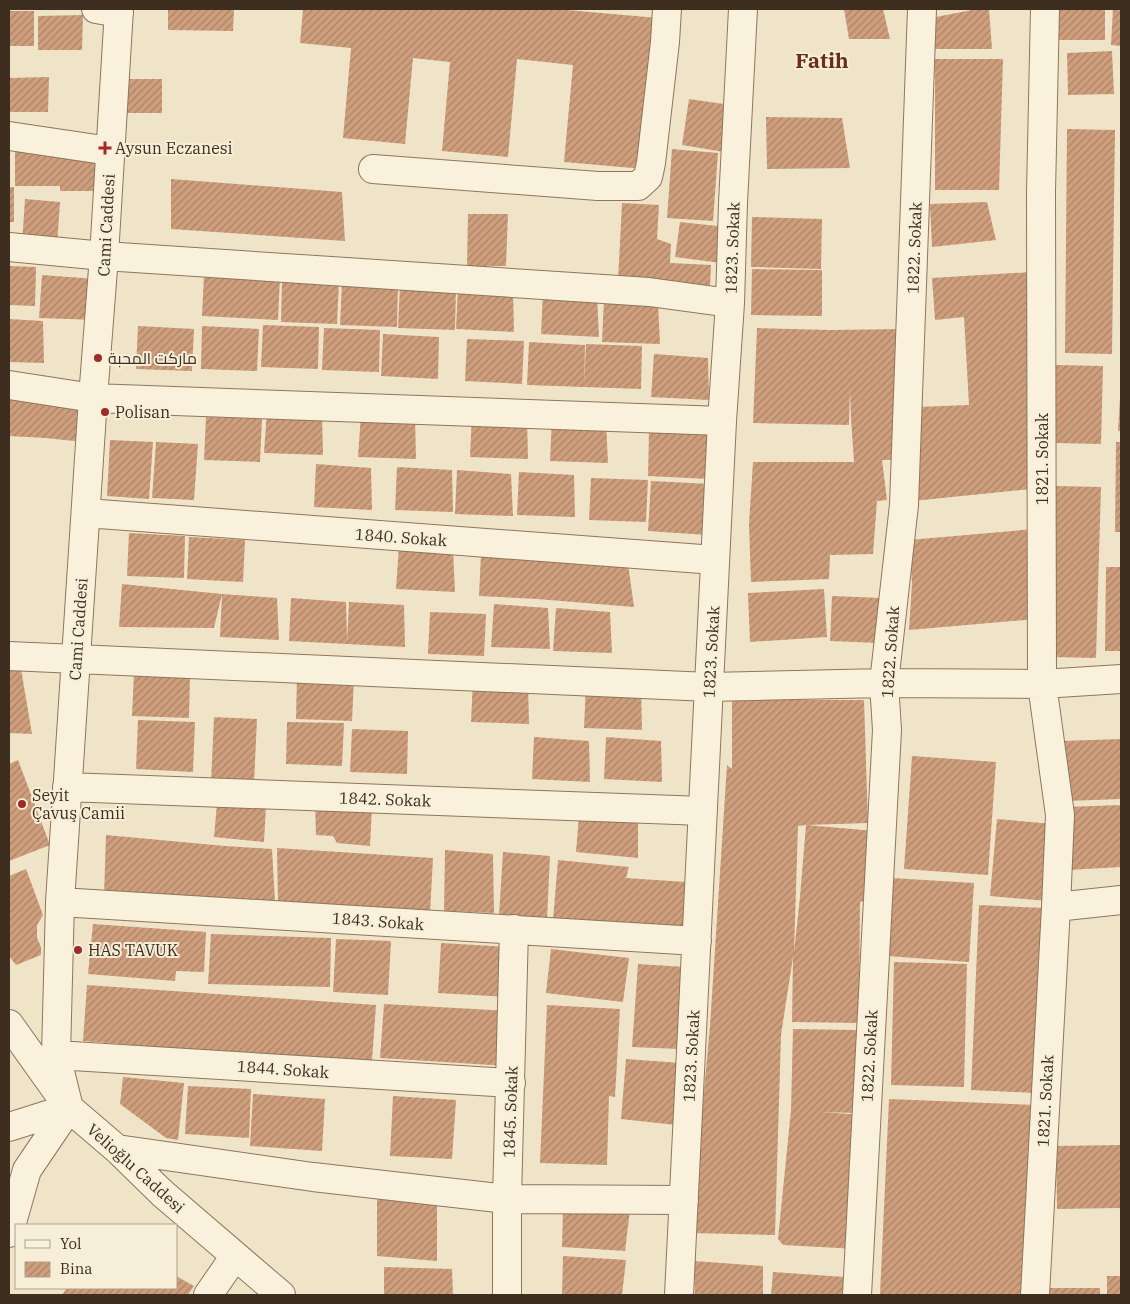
<svg xmlns="http://www.w3.org/2000/svg" width="1130" height="1304" font-family="'IBM Plex Serif',Cairo,serif">
	<style>
		.building { fill: url(#building-hatch) }
		.lines { fill: none; stroke-linecap: round; stroke-linejoin: round }
		.minor-casing { stroke: #8d765c; stroke-width: 30 }
		.minor { stroke: #faf1dc; stroke-width: 28 }
		.poi-dot { fill: #9e2a2b; stroke: #f7eed8; stroke-width: 2 }
		.labels { text-anchor: middle; dominant-baseline: central; stroke-width: 4; stroke-linejoin: round; paint-order: stroke }
		.poi-label { font-size: 16px; fill: #3d2e20; stroke: #f7eed8; text-anchor: start }
		.street-label { font-size: 16px; fill: #3d2e20; stroke: #f7eed8 }
		.district-label { font-size: 21px; font-weight: bold; fill: #6b2e1e; stroke: #f7eed8 }
	</style>
	<defs>
		<pattern id="building-hatch" width="6" height="6" patternUnits="userSpaceOnUse" patternTransform="scale(1.25)"><rect width="6" height="6" fill="#cf9f7d"/><path d="M-1 1l2-2M0 6l6-6M5 7l2-2" fill="none" stroke="#a98266"/></pattern>
	</defs>
	<rect width="100%" height="100%" fill="#f0e4c8"/>
	<path class="building" d="M168 9H234L233 31 168 30Z
		M303 9H556L658 18 644 169 564 162 573 65 517 59 508 157 442 151 450 62 413 58 405 144 343 138 351 48 300 43Z
		M844 9H883L890 39H849Z
		M977 9H989L992 49H935L936 17Z
		M1059 9H1105V40H1059Z
		M1113 9H1121V46L1111 45Z
		M9 11H34V46H9Z
		M83 15 82 50H38V16Z
		M1112 51 1114 94 1068 95 1067 53Z
		M935 59H1003L999 190H935Z
		M49 77 48 112H9V78Z
		M117 79H162V113H117Z
		M689 99 731 105 724 152 682 145Z
		M766 117 842 118 850 168 767 169Z
		M1067 129 1115 130 1112 354 1065 353Z
		M672 149 718 153 713 221 667 218Z
		M15 151 105 157V191H60V186H15Z
		M171 179 342 192 345 241 171 229Z
		M9 187H14V222H9Z
		M25 199 60 202 57 246 22 244Z
		M987 202 996 240 932 247 930 204Z
		M622 203 659 205 657 239 671 244 670 263 711 265 710 287 618 281Z
		M468 214H508L506 266H467Z
		M752 217 822 219 821 269 751 267Z
		M680 222 726 227 721 263 675 257Z
		M10 266 36 267 35 306 9 305Z
		M752 269 822 270V316L751 315Z
		M1031 272V489L913 501 917 407 969 405 964 317 935 320 932 278Z
		M204 274 280 278 278 320 202 316Z
		M42 275 96 279 97 320 39 318Z
		M282 280 339 282 337 324 281 322Z
		M342 283 398 285 397 327 340 325Z
		M400 285 456 288 455 330 398 328Z
		M458 286 513 290 514 332 456 329Z
		M543 291 597 295 599 337 541 334Z
		M604 299 658 303 660 344 602 342Z
		M9 319 43 321 44 363 9 362Z
		M263 325 319 327 318 369 261 367Z
		M138 326 194 329 192 371 136 369Z
		M202 326 259 329 257 371 201 369Z
		M324 328 380 330 379 372 322 370Z
		M757 328 831 330 905 329 902 460H882L887 500 877 501 873 554 830 555 829 579 751 582 749 524 753 462H854L851 419 850 389 849 425 753 423Z
		M383 334 439 337 438 379 381 376Z
		M467 339 524 341 522 384 465 381Z
		M529 342 585 345 584 387 527 385Z
		M586 344 642 346 641 389 584 387Z
		M654 354 708 358 709 400 651 397Z
		M1056 365 1103 366 1101 444 1054 443Z
		M9 393 85 403 84 442 45 438 9 436Z
		M1120 397H1121V431H1118Z
		M267 410 322 414 323 455 264 453Z
		M361 414 415 417 416 459 358 457Z
		M472 414 527 417 528 459 470 457Z
		M206 417 262 419 260 462 204 460Z
		M552 417 606 421 608 463 550 461Z
		M649 431 710 434 708 479 648 476Z
		M110 440 153 442 149 499 107 496Z
		M156 442 198 444 194 500 152 498Z
		M1116 442H1121V532H1115Z
		M316 464 371 468 372 510 314 507Z
		M397 467 452 470 453 512 395 510Z
		M457 470 511 474 513 516 455 514Z
		M519 472 574 475 575 517 517 515Z
		M591 478 648 480 646 522 589 520Z
		M651 481 710 484 707 535 648 531Z
		M1056 486 1101 487 1096 658 1052 657Z
		M1034 529 1036 619 909 630 912 583 909 540Z
		M129 533 185 536 184 578 127 576Z
		M189 537 245 540 243 582 187 579Z
		M399 546 453 550 455 592 396 589Z
		M481 554 628 564 634 607 537 599 479 596Z
		M1106 567H1121V651H1105Z
		M122 584 222 594 214 628 119 627Z
		M824 589 827 637 750 642 748 593Z
		M222 594 277 598 279 640 220 637Z
		M832 596 881 598 879 643 830 641Z
		M291 598 346 602 347 641 349 602 404 605 405 647 289 641Z
		M494 604 548 608 550 649 491 647Z
		M556 608 610 612 612 653 553 651Z
		M430 612 486 614 484 656 428 654Z
		M9 669H21L32 734 9 733Z
		M134 673 190 675 189 718 132 716Z
		M297 676 354 678 352 721 296 719Z
		M473 679 528 682 529 724 471 722Z
		M586 685 641 689 642 730 584 728Z
		M732 700H864L868 823 806 825 798 826 794 952 800 897 806 825 875 831 869 899 860 902 859 1023 792 1022 793 957 781 1035 775 1235 691 1233 710 1026 727 765 732 769Z
		M214 717 257 719 254 783 211 782Z
		M138 720 195 722 193 772 136 769Z
		M287 722 344 723 342 766 286 764Z
		M352 729 408 731 407 774 350 772Z
		M534 737 589 741 590 782 532 779Z
		M606 737 661 741 662 782 604 779Z
		M1121 739V799L1066 801 1062 741Z
		M912 756 996 762 988 875 904 869Z
		M18 760 50 845 9 861V764Z
		M217 804 266 806 264 842 214 837Z
		M315 804 372 807 370 846 337 843 333 836 316 835Z
		M1121 805V867L1069 870 1066 807Z
		M579 816 638 819V858L576 852Z
		M997 819 1054 824 1047 901 990 896Z
		M106 835 225 846 272 849 275 901 225 898V903L104 896Z
		M277 848 433 858 430 913 278 904Z
		M445 850 493 854 494 913 444 911Z
		M503 852 550 856 547 920 499 916Z
		M558 860 629 867 626 878 686 882 684 926 597 923 553 920Z
		M26 869 43 915 37 925V938L41 947V955L16 965 9 956V876Z
		M892 878 974 883 969 962 887 956Z
		M979 905 1045 908 1036 1093 971 1090Z
		M93 924 206 932 204 972 176 971 175 981 88 974Z
		M211 934 331 938 330 987 208 984Z
		M336 939 391 941 388 995 333 992Z
		M441 943 510 947 508 997 438 993Z
		M551 949 629 958 623 1002 546 993Z
		M894 962 967 964 964 1087 891 1085Z
		M638 964 686 967 679 1049 632 1047Z
		M87 985 376 1005 372 1061 248 1054 83 1041Z
		M384 1004 510 1011 507 1066 380 1058Z
		M547 1005 620 1009 615 1097 609 1096 607 1165 540 1163Z
		M793 1029 857 1030 855 1113 820 1112 864 1115 857 1249 783 1245 778 1239 791 1110Z
		M626 1059 681 1063 676 1125 621 1119Z
		M123 1077 184 1083 178 1140 166 1138 120 1104Z
		M188 1086 251 1089 249 1138 185 1134Z
		M253 1094 325 1099 322 1151 250 1146Z
		M393 1096 456 1100 452 1159 390 1156Z
		M889 1099 1035 1105 1024 1295H880Z
		M1121 1145V1208L1057 1209 1056 1146Z
		M377 1198 437 1202V1261L377 1256Z
		M563 1208 630 1210 625 1251 562 1247Z
		M563 1256 626 1260 622 1295H562Z
		M694 1261 763 1266V1295H695Z
		M384 1267 452 1269 453 1295H384Z
		M773 1272 845 1277 844 1295H771Z
		M176 1276 194 1286 188 1295H62L67 1288H176Z
		M1107 1276H1121V1295H1107Z
		M1046 1288H1100V1295H1046Z"/>
	<g class="lines">
		<defs>
			<path id="minor" d="M96 9 119 13
				M9 136 110 151
				M373 169 598 186H638L648 177 651 163 665 42 667 9
				M9 247 104 256 649 292 730 303
				M9 385 93 398 722 421
				M86 513 715 560
				M9 656 709 687 884 683 1042 684 1121 679
				M67 787 703 811
				M60 902 697 941
				M1056 907 1121 900
				M9 1024 69 1108 117 1149 162 1193 281 1295
				M56 1055 511 1083
				M9 1127 69 1108
				M117 1149 313 1177 507 1199 684 1200
				M9 1233 27 1170 69 1108 56 1055 60 902 93 398 104 256 119 9
				M208 1295 235 1256
				M507 1295V1199L514 929
				M679 1295 722 421 730 303 733 203 743 9
				M857 1295 887 730 884 683 904 505 922 9
				M1035 1295 1056 907 1060 815 1042 684 1041 192 1045 9"/>
		</defs>
		<use href="#minor" class="minor-casing"/>
		<use href="#minor" class="minor"/>
	</g>
	<g class="poi-dot">
		<path d="M102.5 140.5h5v5h5v5h-5v5h-5v-5h-5v-5h5z"/>
		<circle cx="98" cy="358" r="5"/>
		<circle cx="105" cy="412" r="5"/>
		<circle cx="22" cy="804" r="5"/>
		<circle cx="78" cy="950" r="5"/>
	</g>
	<g class="labels">
		<g class="poi-label">
			<text x="115" y="148">Aysun Eczanesi</text>
			<text x="108" y="358">ماركت المحبة</text>
			<text x="115" y="412">Polisan</text>
			<text x="32" y="795">Seyit<tspan x="32" dy="18">Çavuş Camii</tspan></text>
			<text x="88" y="950">HAS TAVUK</text>
		</g>
		<g class="street-label">
			<text transform="translate(106 225) rotate(-87)">Cami Caddesi</text>
			<text transform="translate(732 248) rotate(-88)">1823. Sokak</text>
			<text transform="translate(914 248) rotate(-88)">1822. Sokak</text>
			<text transform="translate(1042 459) rotate(-90)">1821. Sokak</text>
			<text transform="translate(401 537) rotate(4)">1840. Sokak</text>
			<text transform="translate(78 629) rotate(-86)">Cami Caddesi</text>
			<text transform="translate(711 652) rotate(-87)">1823. Sokak</text>
			<text transform="translate(890 652) rotate(-86)">1822. Sokak</text>
			<text transform="translate(385 799) rotate(2)">1842. Sokak</text>
			<text transform="translate(378 921) rotate(4)">1843. Sokak</text>
			<text transform="translate(691 1056) rotate(-87)">1823. Sokak</text>
			<text transform="translate(869 1056) rotate(-87)">1822. Sokak</text>
			<text transform="translate(283 1069) rotate(4)">1844. Sokak</text>
			<text transform="translate(1045 1101) rotate(-87)">1821. Sokak</text>
			<text transform="translate(510 1112) rotate(-88)">1845. Sokak</text>
			<text transform="translate(136 1168) rotate(42)">Velioğlu Caddesi</text>
		</g>
		<g class="district-label">
			<text x="822" y="60">Fatih</text>
		</g>
	</g>
	<rect width="1130" height="1304" fill="none" stroke="#3d2e20" stroke-width="20"/>
	<rect x="15" y="1224" width="162" height="65" fill="#f7eed8" stroke="#ada18e"/>
	<rect x="25" y="1240" width="25" height="8" fill="#faf1dc" stroke="#ada18e"/>
	<text x="60" y="1249" font-size="15" fill="#3d2e20">Yol</text>
	<rect x="25" y="1262" width="25" height="15" fill="url(#building-hatch)" stroke="#ada18e"/>
	<text x="60" y="1274" font-size="15" fill="#3d2e20">Bina</text>
</svg>
